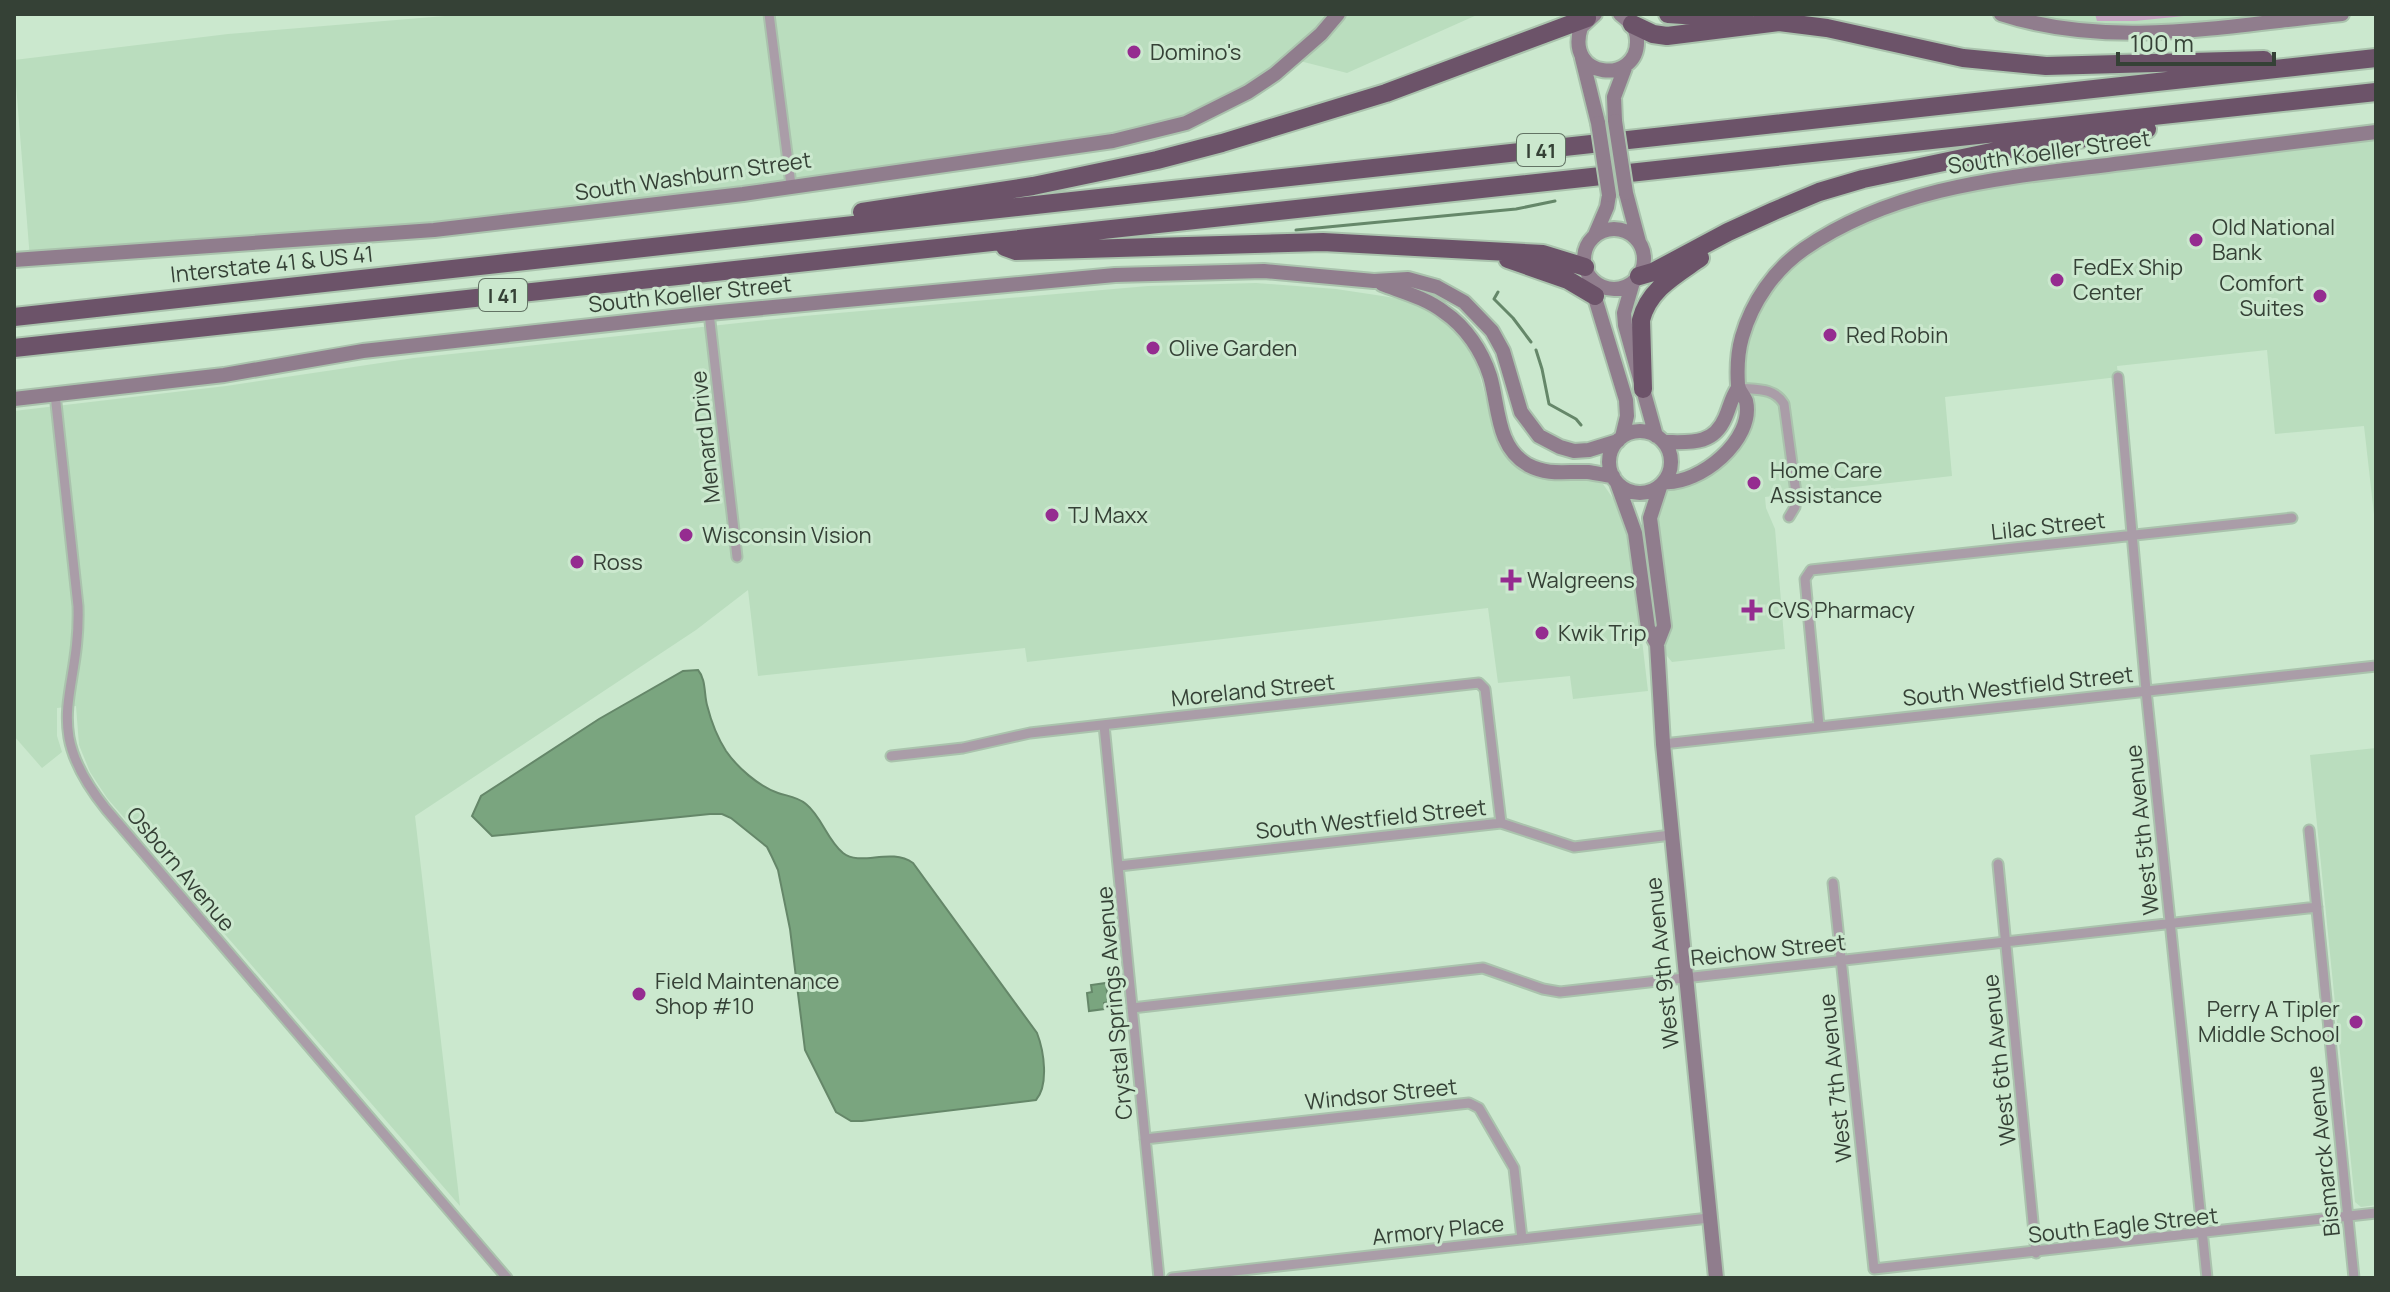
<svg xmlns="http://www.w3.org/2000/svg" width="2390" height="1292" font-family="Manrope,sans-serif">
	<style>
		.built { fill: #baddbe }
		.green { fill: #c6a5c2 }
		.water { fill: #7aa57f; stroke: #658769; stroke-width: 2 }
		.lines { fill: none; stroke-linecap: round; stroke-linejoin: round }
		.stream { stroke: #658769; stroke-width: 3 }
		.street-casing { stroke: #aac3ad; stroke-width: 13 }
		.secondary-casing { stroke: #aac3ad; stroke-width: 18 }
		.highway-casing { stroke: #aac3ad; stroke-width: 22 }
		.street { stroke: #aa9da8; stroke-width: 9 }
		.secondary { stroke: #907d8d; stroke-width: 14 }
		.highway { stroke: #6c5369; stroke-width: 18 }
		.secondary-bridge-casing { stroke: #aac3ad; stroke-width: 18; stroke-linecap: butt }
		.secondary-bridge { stroke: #907d8d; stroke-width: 14 }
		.poi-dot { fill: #952c90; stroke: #cbe8ce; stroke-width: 3 }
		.labels { text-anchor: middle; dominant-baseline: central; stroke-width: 6; stroke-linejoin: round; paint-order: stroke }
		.shield { fill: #cbe8ce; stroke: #627364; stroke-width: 2 }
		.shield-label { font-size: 20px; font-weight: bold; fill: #354136 }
		.poi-label { font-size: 22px; fill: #354136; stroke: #cbe8ce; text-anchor: start }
		.street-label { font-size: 22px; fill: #354136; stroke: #cbe8ce }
	</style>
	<rect width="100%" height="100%" fill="#cbe8ce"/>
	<path class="built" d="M469 14H1479L1347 73 1292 59 1275 74 1154 132 434 230 30 259 14 60 228 34Z
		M2001 14H2342L2144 32Z
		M2376 132V532L2364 426 2275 434 2267 350 2117 366 2118 377 1945 397 1952 476 1765 497 1766 508 1775 529 1785 649 1672 662 1657 644 1664 626 1652 532 1660 487 1702 472 1742 427 1738 388 1755 303 1803 250 1920 195Z
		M1256 283 1336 289 1389 297 1404 300 1429 311 1457 333 1476 361 1495 433 1508 456 1532 475 1543 479H1588L1603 484 1619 507 1631 547 1648 691 1573 699 1570 676 1498 683 1488 608 1027 662 1025 648 758 676 748 590 696 630 415 816 460 1206 107 798 90 772 79 745 76 706 57 708V736L62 752 42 768 14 736V411L226 386 414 358 804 316 1148 286Z
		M2376 748V1205L2361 1207 2355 1202 2310 755Z"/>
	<path class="green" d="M2095 14H2203L2135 21H2097Z"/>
	<path class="water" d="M698 670C706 679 704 694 707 705 711 721 717 737 726 751 737 767 758 786 778 793 787 796 798 797 806 804 822 817 827 840 843 853 861 867 890 847 913 863L1037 1033C1044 1051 1049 1085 1036 1100L862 1121H851L836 1112 805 1050 790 929 778 870 772 857 767 847 731 818 722 814H710L492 836 472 816 481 796 599 719 683 671Z
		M1106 983 1108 1002 1104 1003V1009L1089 1011 1087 993 1092 992 1091 985Z"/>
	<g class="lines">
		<path class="stream" d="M1296 230 1516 209 1555 201
			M1498 292 1494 299 1513 318 1531 342
			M1536 350 1542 369 1549 404 1576 419 1581 425"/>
		<defs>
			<path id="street" d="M769 14 791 185
				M709 313 737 557
				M2118 377 2146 690 2207 1278
				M1738 388C1756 390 1774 387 1784 404L1796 493 1795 507 1789 517
				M55 394 78 606C81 696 38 724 106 809L507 1278
				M1104 725 1159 1278
				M1819 726 1805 579 1811 570 2292 518
				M1663 744 2376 666
				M891 756 963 748 1030 733 1479 683 1485 689 1501 823
				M2309 830 2354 1278
				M1998 864 2036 1253
				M1119 866 1501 823 1574 847 1671 835
				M1833 883 1874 1269 2376 1213
				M1132 1008 1483 968 1543 989 1560 992 2317 907
				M1145 1139 1469 1103 1479 1108 1514 1168 1522 1239
				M1172 1278 1709 1218"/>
			<path id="secondary" d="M1595 14 1581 27C1564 80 1639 85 1637 40 1637 28 1629 21 1620 14
				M2001 14C2111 50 2230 25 2342 14
				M1582 58 1598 123
				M1615 121 1614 97 1626 65
				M1626 193 1639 242
				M1584 259a30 30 0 1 1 60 0a30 30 0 1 1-60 0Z
				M1595 235 1607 207 1609 195
				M14 260 434 230 743 194 1113 141 1186 123 1248 92 1275 74 1321 34 1338 14
				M1633 282 1624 313 1625 325 1656 436
				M1382 284C1403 292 1426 298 1444 312 1466 327 1482 351 1490 376 1499 406 1496 447 1528 465 1549 476 1566 471 1588 472 1596 473 1604 475 1613 476
				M1592 288 1626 400 1627 416 1622 437
				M14 399 224 375 363 351 709 313 1115 275 1264 271 1374 281 1408 279 1437 287 1464 302 1492 331 1503 351 1521 412 1539 436 1560 447 1574 451 1589 450 1618 441
				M1609 462a31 31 0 1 1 62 0a31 31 0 1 1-62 0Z
				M1664 442C1689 442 1713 446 1725 418 1730 407 1731 398 1738 388
				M1664 482C1699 485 1755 440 1746 401 1744 395 1739 392 1738 385 1737 370 1738 351 1742 337 1752 302 1774 270 1804 249 1898 184 2013 177 2123 163 2207 153 2292 142 2376 132
				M1617 483 1635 533 1648 628 1657 644
				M1660 487 1650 518 1664 626 1657 644 1663 744 1716 1278"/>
			<path id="highway" d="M1668 14 1744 19
				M1632 24 1653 34 1667 36 1779 22 1827 28 1963 58 2046 66 2264 60
				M862 212 1033 186 1157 160 1222 143 1386 93 1587 18
				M1005 247 1016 251 1323 242 1543 254 1585 267
				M1508 259 1568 280 1595 296
				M1639 276 1653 272 1728 232 1774 211 1819 192 1863 179 1996 151 2147 129
				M14 317 2376 58
				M14 348 2376 92
				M1643 389 1641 320C1649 289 1676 275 1700 258"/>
		</defs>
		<use href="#street" class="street-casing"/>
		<use href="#secondary" class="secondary-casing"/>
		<use href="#highway" class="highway-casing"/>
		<use href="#street" class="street"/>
		<use href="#secondary" class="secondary"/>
		<use href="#highway" class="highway"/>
		<defs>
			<path id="secondary-bridge" d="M1615 121 1626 193
				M1598 123 1609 195"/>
		</defs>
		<use href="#secondary-bridge" class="secondary-bridge-casing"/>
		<use href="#secondary-bridge" class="secondary-bridge"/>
	</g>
	<g class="poi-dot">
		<circle cx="1134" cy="52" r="8"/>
		<circle cx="2196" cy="240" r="8"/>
		<circle cx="2057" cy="280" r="8"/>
		<circle cx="2320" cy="296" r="8"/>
		<circle cx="1830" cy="335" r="8"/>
		<circle cx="1153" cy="348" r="8"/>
		<circle cx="1754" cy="483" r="8"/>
		<circle cx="1052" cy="515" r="8"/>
		<circle cx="686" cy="535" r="8"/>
		<circle cx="577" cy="562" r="8"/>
		<path d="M1507 568h8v8h8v8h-8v8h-8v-8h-8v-8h8z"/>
		<path d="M1748 598h8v8h8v8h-8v8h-8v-8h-8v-8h8z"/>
		<circle cx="1542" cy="633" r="8"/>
		<circle cx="639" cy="994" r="8"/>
		<circle cx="2356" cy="1022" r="8"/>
	</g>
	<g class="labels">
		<g class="shield">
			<rect x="1517" y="134" width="48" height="32" rx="6"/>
			<rect x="479" y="279" width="48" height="32" rx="6"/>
		</g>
		<g class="shield-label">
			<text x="1541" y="150">I 41</text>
			<text x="503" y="295">I 41</text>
		</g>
		<g class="poi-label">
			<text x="1150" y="52">Domino's</text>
			<text x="2212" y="227">Old National<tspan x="2212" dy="25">Bank</tspan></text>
			<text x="2073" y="267">FedEx Ship<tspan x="2073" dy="25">Center</tspan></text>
			<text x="2304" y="283" text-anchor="end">Comfort<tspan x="2304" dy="25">Suites</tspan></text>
			<text x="1846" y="335">Red Robin</text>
			<text x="1169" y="348">Olive Garden</text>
			<text x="1770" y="470">Home Care<tspan x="1770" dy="25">Assistance</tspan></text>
			<text x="1068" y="515">TJ Maxx</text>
			<text x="702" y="535">Wisconsin Vision</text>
			<text x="593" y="562">Ross</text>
			<text x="1527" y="580">Walgreens</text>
			<text x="1768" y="610">CVS Pharmacy</text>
			<text x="1558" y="633">Kwik Trip</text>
			<text x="655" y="981">Field Maintenance<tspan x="655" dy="25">Shop #10</tspan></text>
			<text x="2340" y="1009" text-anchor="end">Perry A Tipler<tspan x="2340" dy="25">Middle School</tspan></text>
		</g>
		<g class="street-label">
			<text transform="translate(2049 152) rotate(-8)">South Koeller Street</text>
			<text transform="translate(693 176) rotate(-8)">South Washburn Street</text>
			<text transform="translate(272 264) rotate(-6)">Interstate 41 &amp; US 41</text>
			<text transform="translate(690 294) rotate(-6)">South Koeller Street</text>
			<text transform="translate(705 437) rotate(-96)">Menard Drive</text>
			<text transform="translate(2048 526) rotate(-6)">Lilac Street</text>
			<text transform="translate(2018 686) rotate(-6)">South Westfield Street</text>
			<text transform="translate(1253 690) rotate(-6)">Moreland Street</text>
			<text transform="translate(1371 819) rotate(-6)">South Westfield Street</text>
			<text transform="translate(2142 830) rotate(-96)">West 5th Avenue</text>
			<text transform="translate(181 869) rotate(50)">Osborn Avenue</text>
			<text transform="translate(1768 950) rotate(-6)">Reichow Street</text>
			<text transform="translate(1662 963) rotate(-96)">West 9th Avenue</text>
			<text transform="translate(1114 1003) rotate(-95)">Crystal Springs Avenue</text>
			<text transform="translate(1999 1060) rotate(-96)">West 6th Avenue</text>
			<text transform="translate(1835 1078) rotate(-96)">West 7th Avenue</text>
			<text transform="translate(1381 1094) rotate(-6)">Windsor Street</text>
			<text transform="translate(2323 1151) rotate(-96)">Bismarck Avenue</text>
			<text transform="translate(2123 1225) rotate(-6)">South Eagle Street</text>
			<text transform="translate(1438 1230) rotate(-6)">Armory Place</text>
		</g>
	</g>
	<rect width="2390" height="1292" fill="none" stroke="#354136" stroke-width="32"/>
	<path d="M2118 52v12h156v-12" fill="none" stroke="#354136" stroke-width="4"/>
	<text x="2130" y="52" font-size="24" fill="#354136" stroke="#cbe8ce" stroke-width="6" paint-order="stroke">100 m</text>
</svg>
